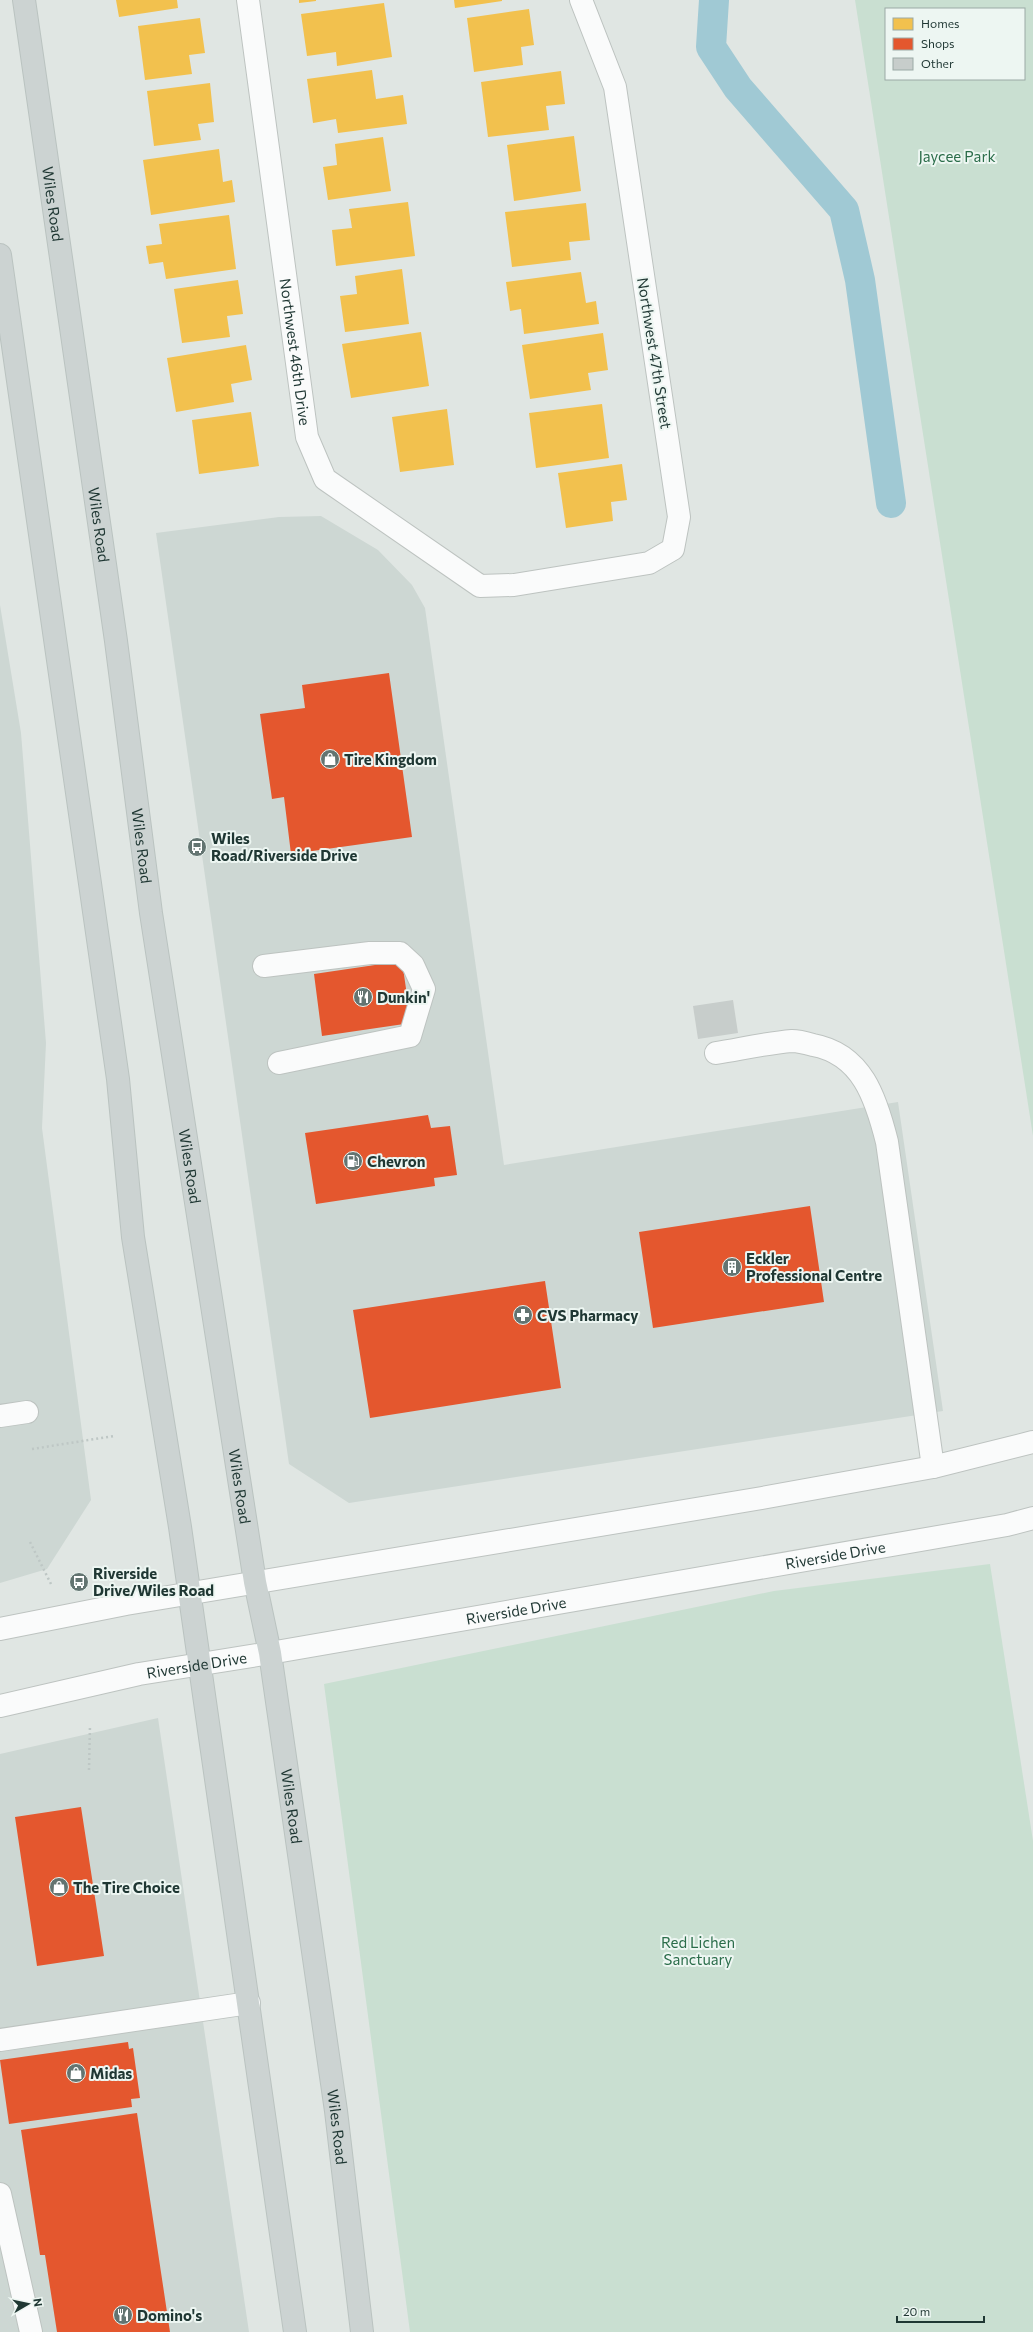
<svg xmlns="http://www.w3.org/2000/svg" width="1033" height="2332" font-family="Commissioner,sans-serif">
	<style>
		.built { fill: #cdd7d3 }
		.green { fill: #c9dfd1; fill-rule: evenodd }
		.homes { fill: #f2c14e }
		.shops { fill: #e4572e }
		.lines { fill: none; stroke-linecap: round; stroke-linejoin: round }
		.canal { stroke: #a0c9d4; stroke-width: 30 }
		.building { fill: #c7cdcb }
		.minor-casing { stroke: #bdc3c0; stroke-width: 24 }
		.major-casing { stroke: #bac3c0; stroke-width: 24 }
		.path { stroke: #bec7c5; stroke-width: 2.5; stroke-dasharray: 2 3; stroke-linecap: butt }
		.minor { stroke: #fafbfb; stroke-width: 22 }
		.major { stroke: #ccd3d2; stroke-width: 22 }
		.labels { text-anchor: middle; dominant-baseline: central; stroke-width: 4; stroke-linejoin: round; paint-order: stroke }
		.park-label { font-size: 15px; fill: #2b6d4a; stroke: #edf6f2 }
		.street-label { font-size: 15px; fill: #1f3733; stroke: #edf6f2 }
		.poi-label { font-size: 15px; font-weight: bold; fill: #1f3733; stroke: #edf6f2; text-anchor: start }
	</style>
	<rect width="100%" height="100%" fill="#e0e6e3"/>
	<path class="built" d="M321 516 378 550 412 585 425 608 504 1165 898 1102 943 1411 349 1503 289 1464 156 533 279 517Z
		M0 605 21 733 46 1043 42 1128 91 1500 47 1569 0 1583Z
		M158 1718 249 2332H0V1754Z"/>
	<path class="green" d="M855 0H1033V1136ZM886 9H1024V79H886Z
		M990 1564 1033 1841V2332H410L324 1684 774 1591Z"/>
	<path class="homes" d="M116 0H177L178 8 119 17Z
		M299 0H316V1L299 3Z
		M454 0H502V1L455 8Z
		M384 3 392 57 337 66 336 52 307 56 301 14Z
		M529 9 534 45 521 47 523 65 474 72 467 18Z
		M200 18 205 53 189 55 192 74 145 80 138 26Z
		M372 70 376 99 403 95 407 124 338 133 336 119 313 123 307 79Z
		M561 71 565 104 546 106 549 130 488 137 481 82Z
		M210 83 214 122 198 124 201 140 154 146 147 91Z
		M574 136 581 191 514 201 507 145Z
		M383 137 391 191 328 200 323 167 337 165 335 144Z
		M219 149 223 182 232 180 235 202 151 215 143 160Z
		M408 202 415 256 336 266 332 230 352 228 349 209Z
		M586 203 590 240 569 242 571 260 512 267 505 212Z
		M229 215 236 269 166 279 163 262 149 264 146 246 162 244 159 224Z
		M402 269 409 324 345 332 340 296 357 294 355 276Z
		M581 272 586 303 596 301 599 324 524 334 521 309 510 311 506 282Z
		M238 280 243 314 227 316 230 337 182 343 174 289Z
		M421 332 429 386 351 398 342 344Z
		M603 333 608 370 588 373 591 390 530 399 522 345Z
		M246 345 252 380 231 384 234 402 176 412 167 358Z
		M602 404 609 458 536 468 529 413Z
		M447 409 454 465 400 472 392 417Z
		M251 412 259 466 199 474 192 420Z
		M622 464 627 500 611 502 613 521 566 528 558 473Z"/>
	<path class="shops" d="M389 673 412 837 291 854 284 797 272 799 260 714 305 708 302 685Z
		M402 961 411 1023 322 1036 314 974Z
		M428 1115 431 1128 450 1126 457 1175 434 1178 435 1186 316 1204 305 1133Z
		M810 1206 824 1302 653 1328 639 1232Z
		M545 1281 561 1388 370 1418 353 1310Z
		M81 1807 104 1956 37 1966 15 1817Z
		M128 2042 129 2049 133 2048 140 2098 131 2099 132 2107 9 2124 0 2060Z
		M137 2113 170 2332H57L45 2255H40L21 2130Z"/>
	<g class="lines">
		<path class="canal" d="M714 0 711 47 738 88 844 210 860 280 891 503"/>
	</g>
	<path class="building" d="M733 1000 738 1033 698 1039 693 1006Z"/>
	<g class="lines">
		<defs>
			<g id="minor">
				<path id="s1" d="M248 0 307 437 325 479 480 586 514 585 649 563 673 549 679 517 615 87 581 0"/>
				<path d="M264 966 370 953H400L413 965 424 989 410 1036 279 1063"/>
				<path d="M716 1053C741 1049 767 1043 792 1041 798 1041 806 1043 813 1045 862 1054 876 1098 887 1142L933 1467"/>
				<path d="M0 1416 27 1412"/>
				<path d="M0 1629 126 1604 762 1498 933 1467 1033 1442"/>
				<path id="s2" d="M0 1706 139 1674 270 1653 1007 1525 1033 1518"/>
				<path d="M0 2040 249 2003"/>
				<path d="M0 2194 31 2332"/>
			</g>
			<g id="major">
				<path id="s3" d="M24 0 116 641 151 913 255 1582 270 1653 336 2111 362 2332"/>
				<path d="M0 255 118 1079 133 1237 180 1527 295 2332"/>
			</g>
		</defs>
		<use href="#minor" class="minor-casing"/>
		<use href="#major" class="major-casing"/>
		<path class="path" d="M32 1449 114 1436
			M30 1542 51 1584
			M89 1770 90 1725"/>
		<use href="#minor" class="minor"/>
		<use href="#major" class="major"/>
	</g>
	<defs>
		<symbol id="shop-disc" viewBox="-11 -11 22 22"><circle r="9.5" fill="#637471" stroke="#edf6f2"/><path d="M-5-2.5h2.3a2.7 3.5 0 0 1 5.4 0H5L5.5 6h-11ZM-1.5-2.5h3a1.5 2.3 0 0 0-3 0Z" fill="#fff"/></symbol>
		<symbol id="bus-disc" viewBox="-11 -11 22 22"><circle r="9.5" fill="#637471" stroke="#edf6f2"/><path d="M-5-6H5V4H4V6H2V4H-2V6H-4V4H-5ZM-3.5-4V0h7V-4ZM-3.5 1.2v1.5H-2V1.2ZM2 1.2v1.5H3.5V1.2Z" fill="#fff"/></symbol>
		<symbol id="restaurant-disc" viewBox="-11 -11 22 22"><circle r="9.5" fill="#637471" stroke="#edf6f2"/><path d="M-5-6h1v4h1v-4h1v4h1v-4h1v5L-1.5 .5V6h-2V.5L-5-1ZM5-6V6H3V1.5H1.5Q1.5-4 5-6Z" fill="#fff"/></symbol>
		<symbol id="fuel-disc" viewBox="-11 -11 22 22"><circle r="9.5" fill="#637471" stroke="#edf6f2"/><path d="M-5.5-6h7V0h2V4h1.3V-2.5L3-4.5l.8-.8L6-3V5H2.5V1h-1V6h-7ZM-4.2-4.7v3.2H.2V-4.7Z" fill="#fff"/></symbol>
		<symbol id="building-disc" viewBox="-11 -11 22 22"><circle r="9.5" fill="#637471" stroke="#edf6f2"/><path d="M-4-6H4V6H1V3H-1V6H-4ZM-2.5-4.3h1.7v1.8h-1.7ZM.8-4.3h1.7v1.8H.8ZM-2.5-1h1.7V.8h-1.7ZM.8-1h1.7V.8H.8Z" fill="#fff"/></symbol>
		<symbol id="pharmacy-disc" viewBox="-11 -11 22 22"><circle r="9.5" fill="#637471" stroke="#edf6f2"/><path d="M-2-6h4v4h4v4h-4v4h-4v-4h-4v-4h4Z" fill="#fff"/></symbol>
	</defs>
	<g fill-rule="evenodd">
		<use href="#shop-disc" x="319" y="748" width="22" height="22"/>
		<use href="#bus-disc" x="186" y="836" width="22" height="22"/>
		<use href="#restaurant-disc" x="352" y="986" width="22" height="22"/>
		<use href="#fuel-disc" x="342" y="1150" width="22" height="22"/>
		<use href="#building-disc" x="721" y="1256" width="22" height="22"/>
		<use href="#pharmacy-disc" x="512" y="1304" width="22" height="22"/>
		<use href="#bus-disc" x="68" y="1571" width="22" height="22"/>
		<use href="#shop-disc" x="48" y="1876" width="22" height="22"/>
		<use href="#shop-disc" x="65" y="2062" width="22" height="22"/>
		<use href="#restaurant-disc" x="112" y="2304" width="22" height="22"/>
	</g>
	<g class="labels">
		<g class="park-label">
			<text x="957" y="156">Jaycee Park</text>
			<text x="698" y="1942">Red Lichen<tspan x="698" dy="17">Sanctuary</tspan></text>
		</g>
		<g class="street-label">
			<text stroke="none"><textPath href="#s3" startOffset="206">Wiles Road</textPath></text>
			<text stroke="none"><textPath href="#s1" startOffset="355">Northwest 46th Drive</textPath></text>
			<text transform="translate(655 353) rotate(81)">Northwest 47th Street</text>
			<text stroke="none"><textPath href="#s3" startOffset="530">Wiles Road</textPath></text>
			<text stroke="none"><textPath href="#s3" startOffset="854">Wiles Road</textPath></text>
			<text stroke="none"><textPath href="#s3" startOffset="1178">Wiles Road</textPath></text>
			<text stroke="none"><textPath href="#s3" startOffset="1502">Wiles Road</textPath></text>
			<text stroke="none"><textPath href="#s2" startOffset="849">Riverside Drive</textPath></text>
			<text stroke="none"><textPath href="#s2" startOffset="525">Riverside Drive</textPath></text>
			<text stroke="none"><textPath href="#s2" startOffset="201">Riverside Drive</textPath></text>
			<text stroke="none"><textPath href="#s3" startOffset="1826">Wiles Road</textPath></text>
			<text stroke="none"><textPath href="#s3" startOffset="2150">Wiles Road</textPath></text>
		</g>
		<g class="poi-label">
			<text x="344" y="759">Tire Kingdom</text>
			<text x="211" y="838">Wiles<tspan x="211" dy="17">Road/Riverside Drive</tspan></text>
			<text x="377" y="997">Dunkin'</text>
			<text x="367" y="1161">Chevron</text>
			<text x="746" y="1258">Eckler<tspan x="746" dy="17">Professional Centre</tspan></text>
			<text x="537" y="1315">CVS Pharmacy</text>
			<text x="93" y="1573">Riverside<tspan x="93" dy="17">Drive/Wiles Road</tspan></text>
			<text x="73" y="1887">The Tire Choice</text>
			<text x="90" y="2073">Midas</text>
			<text x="137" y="2315">Domino's</text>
		</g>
	</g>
	<rect x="885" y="8" width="140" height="72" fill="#edf6f2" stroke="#9baaa6"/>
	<rect x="893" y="18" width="20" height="12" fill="#f2c14e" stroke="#9baaa6"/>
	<text x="921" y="28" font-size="12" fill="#1f3733">Homes</text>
	<rect x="893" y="38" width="20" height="12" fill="#e4572e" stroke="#9baaa6"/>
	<text x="921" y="48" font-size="12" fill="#1f3733">Shops</text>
	<rect x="893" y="58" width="20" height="12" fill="#c7cdcb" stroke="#9baaa6"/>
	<text x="921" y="68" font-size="12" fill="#1f3733">Other</text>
	<g transform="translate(28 2304) rotate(81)" stroke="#edf6f2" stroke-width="3" paint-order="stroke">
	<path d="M0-3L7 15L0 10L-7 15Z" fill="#1f3733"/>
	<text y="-6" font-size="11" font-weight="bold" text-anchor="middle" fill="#1f3733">N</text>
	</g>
	<path d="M897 2316v6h87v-6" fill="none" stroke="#1f3733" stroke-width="2"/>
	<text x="903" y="2316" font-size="12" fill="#1f3733" stroke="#edf6f2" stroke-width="3" paint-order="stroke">20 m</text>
</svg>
